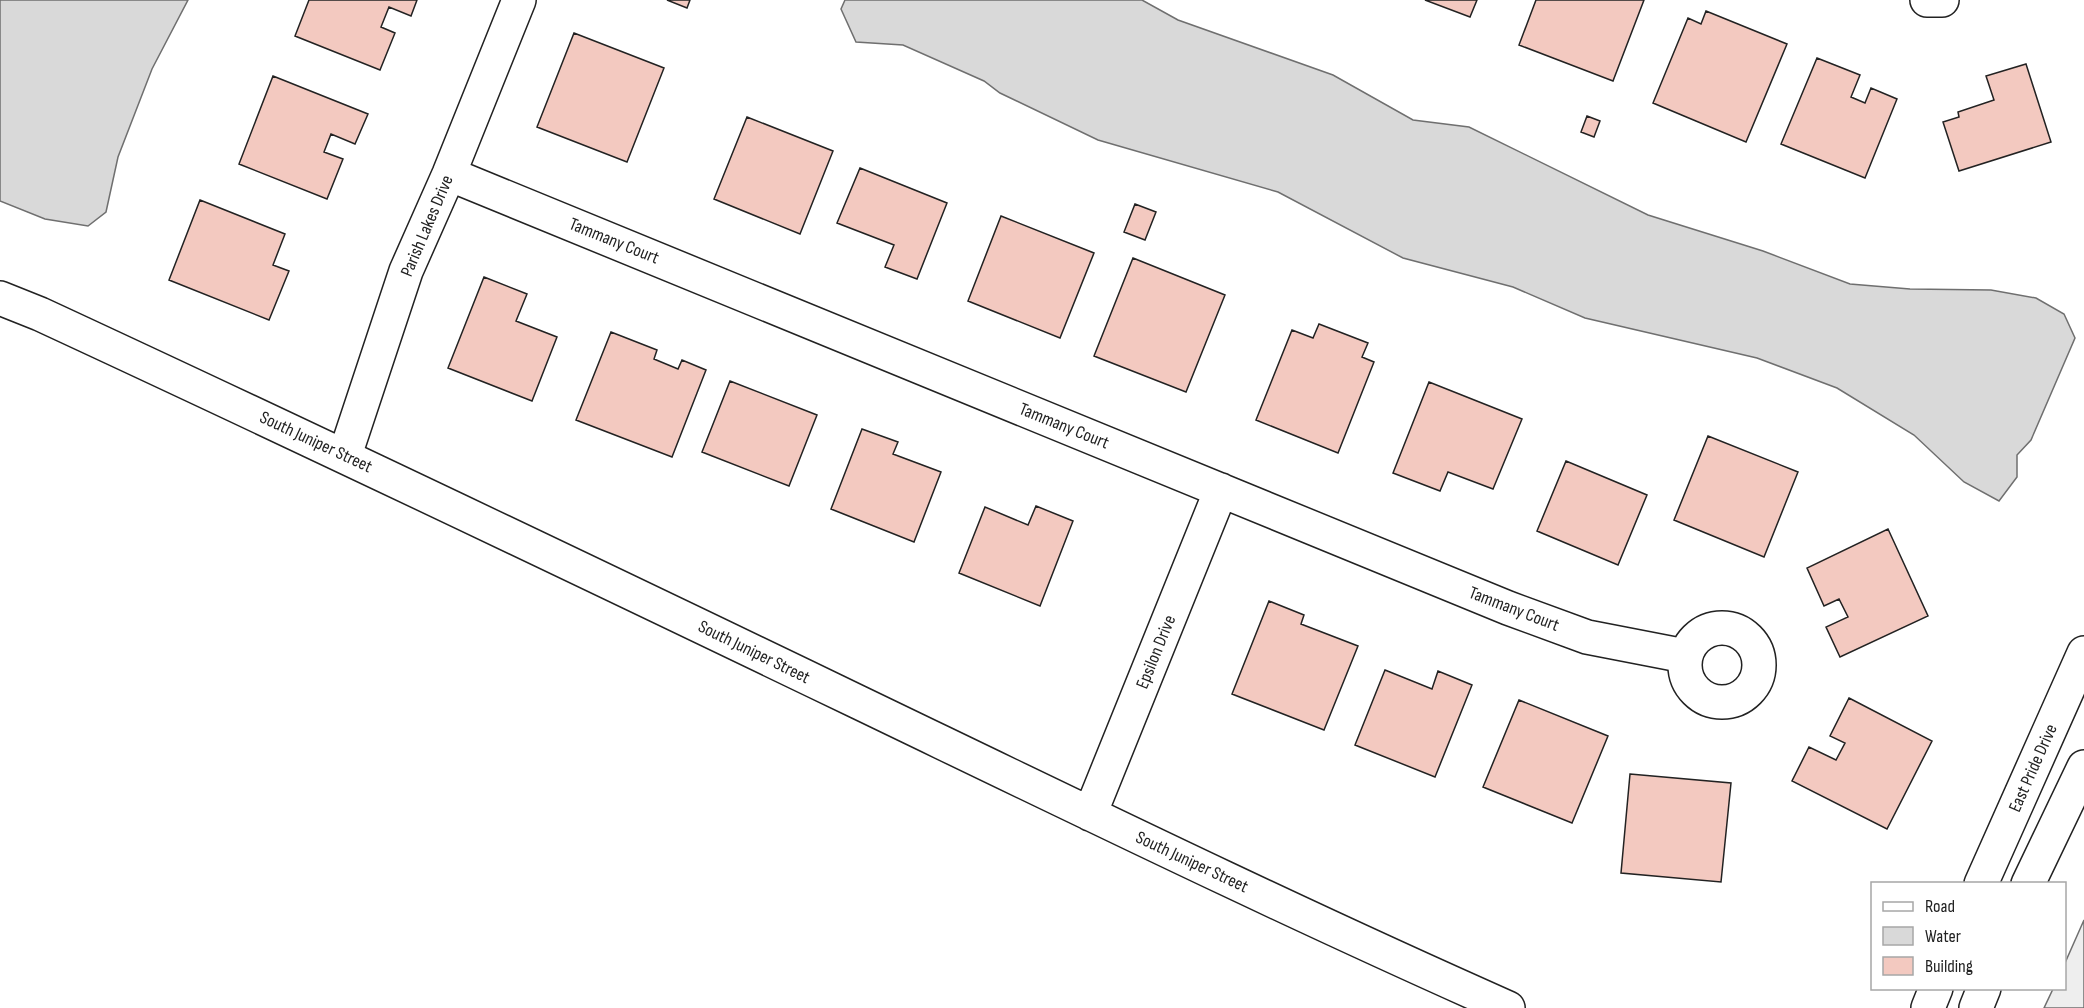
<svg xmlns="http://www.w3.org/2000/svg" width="2084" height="1008" font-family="'Sofia Sans Condensed',sans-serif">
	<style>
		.green { fill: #eee; stroke: #6f6f6f; stroke-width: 1.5 }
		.water { fill: #d9d9d9; stroke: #6f6f6f; stroke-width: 1.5 }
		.building { fill: #f3c9c0; stroke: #222; stroke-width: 1.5 }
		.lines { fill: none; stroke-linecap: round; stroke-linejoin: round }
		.minor-casing { stroke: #222; stroke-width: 36 }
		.minor { stroke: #fff; stroke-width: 33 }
		.labels { text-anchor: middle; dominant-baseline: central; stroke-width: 4.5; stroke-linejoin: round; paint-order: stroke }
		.street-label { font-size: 18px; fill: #222; stroke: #fff }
	</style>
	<rect width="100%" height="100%" fill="#fff"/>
	<path class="green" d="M2084 920V1008H2044L2053 989 2064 988 2065 963Z"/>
	<path class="water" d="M0 0H188L152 69 118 157 106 212 88 226 45 219 0 201Z
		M845 0H1142L1178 20 1333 75 1413 120 1469 127 1648 215 1763 251 1850 284 1910 289 1991 290 2036 298 2064 314 2075 338 2031 440 2017 455V477L1999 501 1964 482 1914 435 1837 388 1757 358 1585 318 1513 287 1403 258 1278 192 1098 140 1000 93 984 81 903 45 856 42 841 9Z"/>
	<path class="building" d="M309 0H417L411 16 389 7 381 27 395 33 380 70 295 36Z
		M667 0H690L687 8Z
		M1425 0H1477L1470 17Z
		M1536 0H1644L1613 81 1519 45Z
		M1706 11 1787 44 1746 142 1653 103 1688 18 1701 24Z
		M574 33 664 68 627 162 537 127Z
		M1817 58 1860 75 1851 97 1865 103 1871 88 1897 99 1865 178 1781 144Z
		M2026 64 2051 142 1959 171 1943 122 1959 117 1958 112 1994 100 1986 76Z
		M273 76 368 114 355 144 331 134 324 152 343 159 327 199 239 164Z
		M1587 116 1600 121 1594 137 1581 132Z
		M747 117 833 151 800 234 714 199Z
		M860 168 947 203 917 279 885 267 894 245 837 223Z
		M200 200 285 234 273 265 289 271 269 320 169 280Z
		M1135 204 1156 212 1145 240 1124 232Z
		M1001 216 1094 253 1060 338 968 301Z
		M1133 258 1225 295 1186 392 1094 356Z
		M484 277 527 294 516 321 557 337 532 401 448 368Z
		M1319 324 1368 343 1362 357 1374 362 1338 453 1256 420 1292 330 1313 338Z
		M611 332 657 350 654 359 678 369 682 360 706 370 672 457 576 420Z
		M730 381 817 415 789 486 702 452Z
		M1429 382 1522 419 1493 489 1448 472 1440 491 1393 473Z
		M862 429 898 442 893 454 941 472 914 542 831 509Z
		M1708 436 1798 472 1764 557 1674 520Z
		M1566 461 1647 495 1618 565 1537 531Z
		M1036 506 1073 521 1040 606 959 573 985 507 1028 525Z
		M1888 529 1928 616 1840 657 1826 627 1848 617 1839 599 1824 606 1807 568Z
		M1269 601 1304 615 1301 624 1358 646 1324 730 1232 694Z
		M1385 670 1432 689 1438 671 1472 685 1435 777 1355 745Z
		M1849 698 1932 741 1887 829 1792 781 1809 747 1836 760 1845 743 1830 736Z
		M1519 700 1608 736 1572 823 1483 787Z
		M1630 774 1731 783 1721 882 1621 873Z"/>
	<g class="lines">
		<defs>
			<path id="minor" d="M1927 0H1942
				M449 174 1508 608 1587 637 1685 656
				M0 298 40 314C314 441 586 571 858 702 1074 806 1289 911 1508 1008
				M345 455 406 271 449 174 519 0
				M1685 665a37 37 0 1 1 74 0a37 37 0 1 1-74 0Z
				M1090 814 1221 490
				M1981 884 2084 653
				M2028 884 2084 767
				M1928 1008 1936 988
				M1976 1008 1984 988"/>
		</defs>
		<use href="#minor" class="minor-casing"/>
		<use href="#minor" class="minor"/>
	</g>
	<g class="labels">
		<g class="street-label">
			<text transform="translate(427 226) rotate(-67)">Parish Lakes Drive</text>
			<text transform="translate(614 241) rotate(22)">Tammany Court</text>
			<text transform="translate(1064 426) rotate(22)">Tammany Court</text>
			<text transform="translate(316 442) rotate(25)">South Juniper Street</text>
			<text transform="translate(1514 609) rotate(21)">Tammany Court</text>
			<text transform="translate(754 652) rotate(26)">South Juniper Street</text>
			<text transform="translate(1156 652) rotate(-68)">Epsilon Drive</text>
			<text transform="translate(2033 768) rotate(-66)">East Pride Drive</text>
			<text transform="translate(1192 862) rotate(25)">South Juniper Street</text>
		</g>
	</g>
	<rect x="1871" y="882" width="195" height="108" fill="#ffffff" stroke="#a7a7a7" stroke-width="1.5"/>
	<rect x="1883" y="902" width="30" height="9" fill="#ffffff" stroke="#a7a7a7" stroke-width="1.5"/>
	<text x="1925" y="912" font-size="18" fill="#222222">Road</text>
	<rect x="1883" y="927" width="30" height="18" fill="#d9d9d9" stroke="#a7a7a7" stroke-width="1.5"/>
	<text x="1925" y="942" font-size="18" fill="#222222">Water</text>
	<rect x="1883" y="957" width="30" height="18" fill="#f3c9c0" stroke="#a7a7a7" stroke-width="1.5"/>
	<text x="1925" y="972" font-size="18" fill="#222222">Building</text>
</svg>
